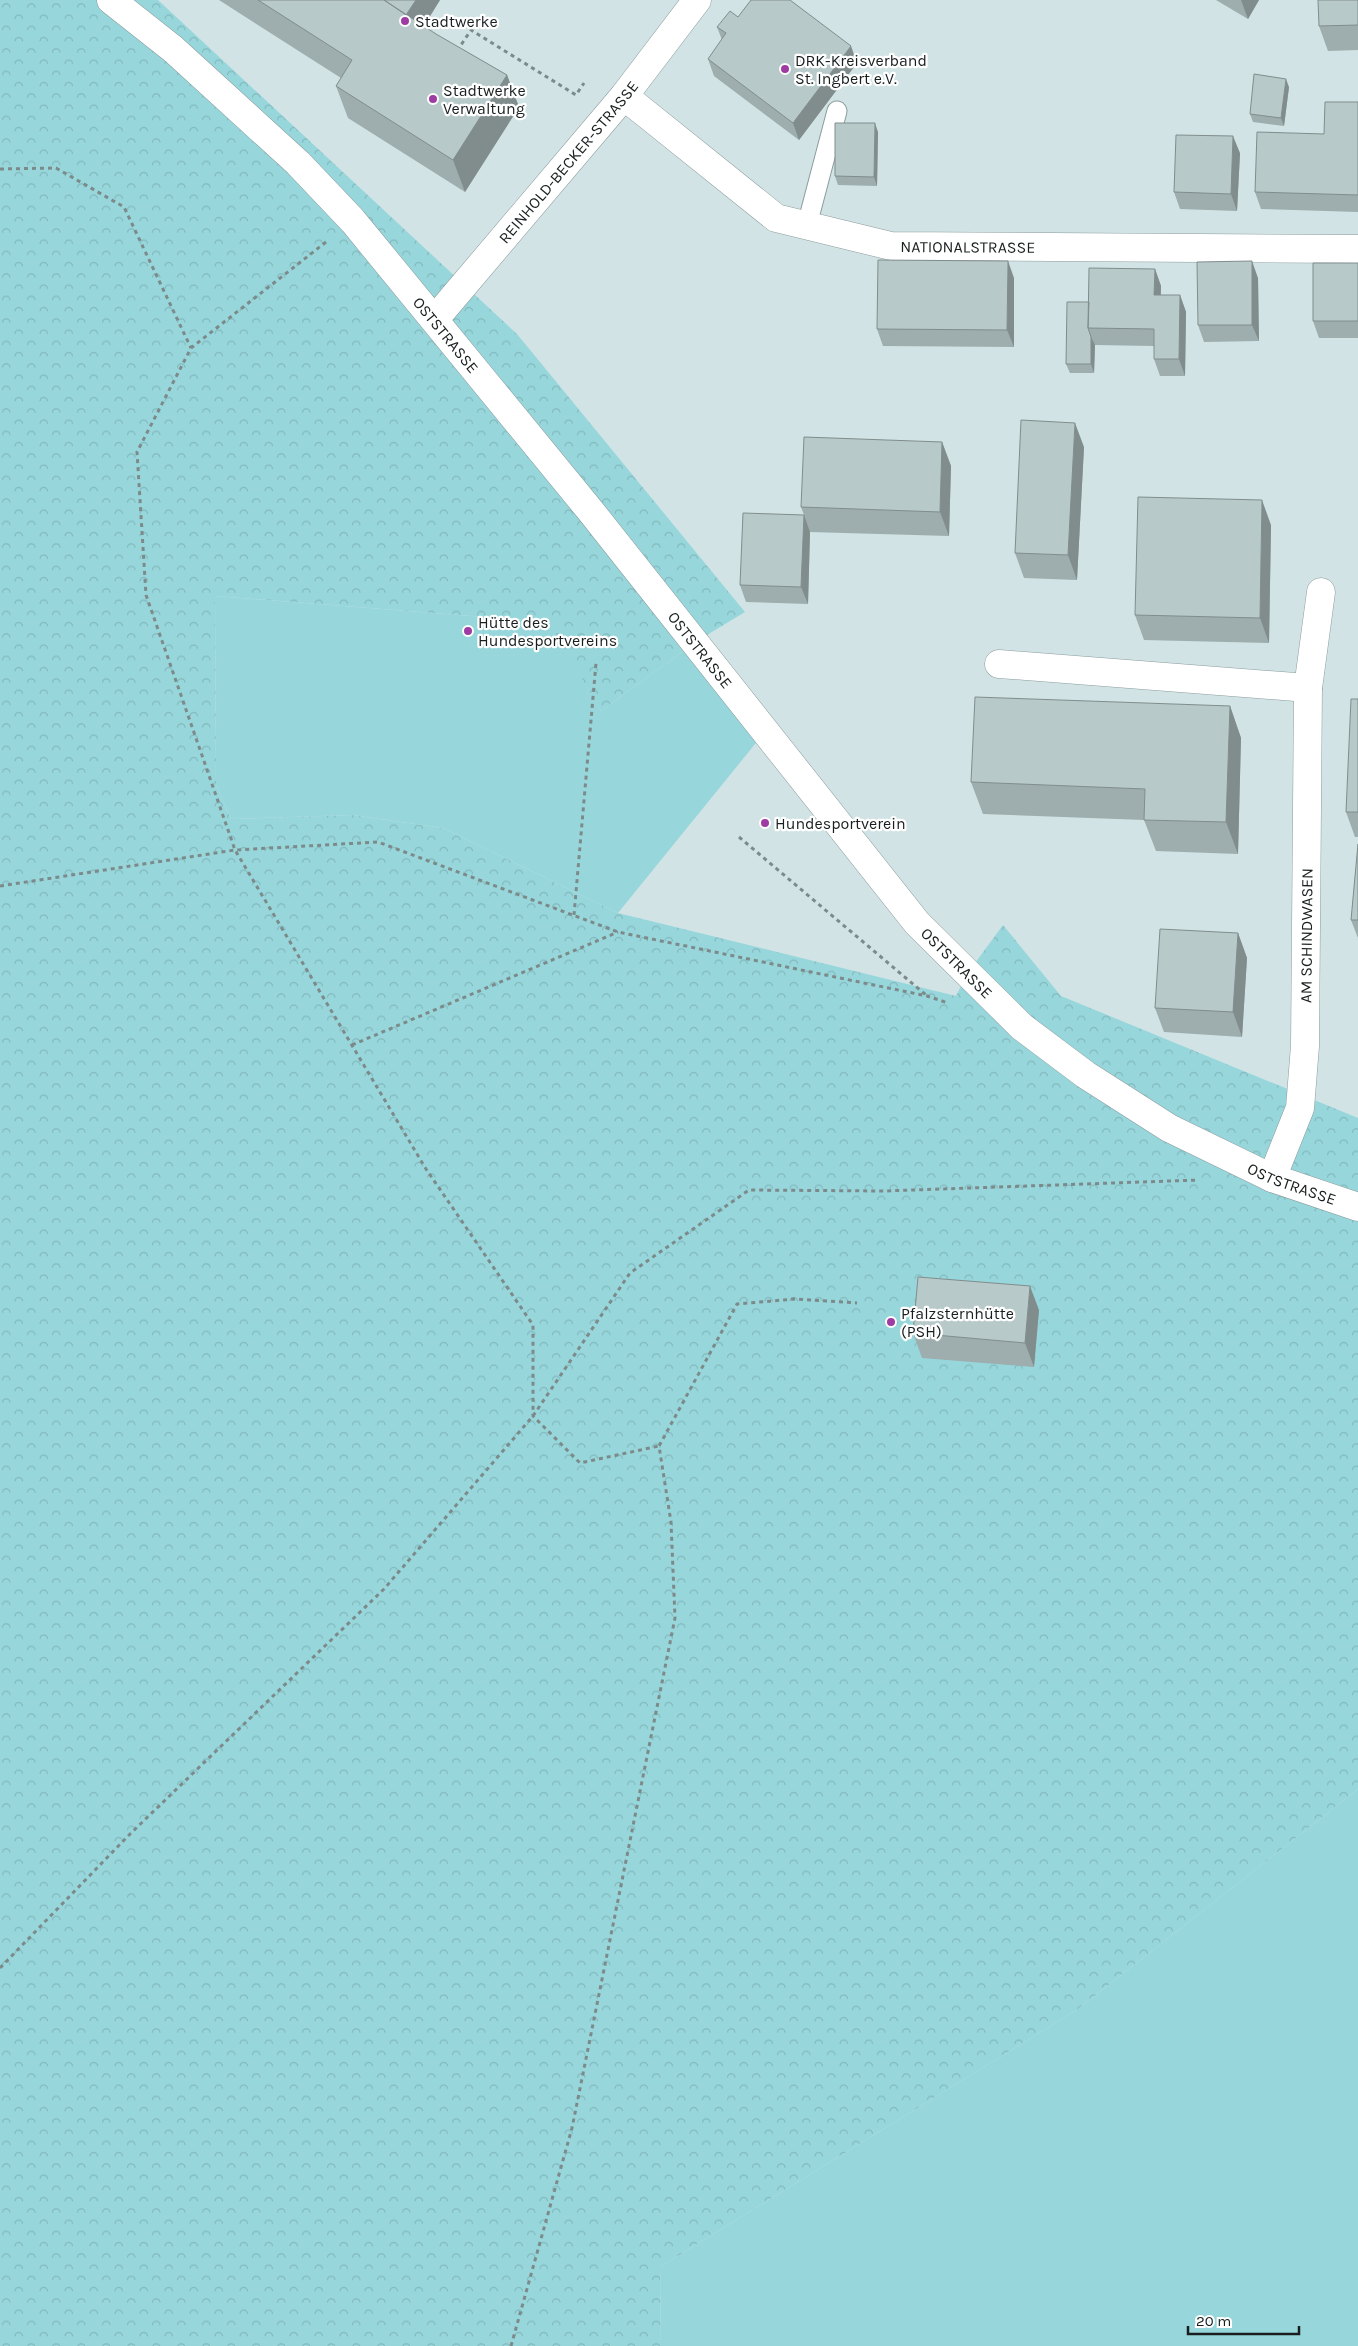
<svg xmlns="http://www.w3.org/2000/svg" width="1358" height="2346" font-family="Karla,sans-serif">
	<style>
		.green { fill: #97d7dc }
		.forest { fill: url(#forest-crowns) }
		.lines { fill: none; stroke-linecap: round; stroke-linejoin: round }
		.lane-casing { stroke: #8c9c9e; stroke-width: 21 }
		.street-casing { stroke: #8c9c9e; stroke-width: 29 }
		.secondary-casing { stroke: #8c9c9e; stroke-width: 29 }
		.path { stroke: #7d8a8a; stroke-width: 3; stroke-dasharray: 4 4; stroke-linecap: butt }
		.lane { stroke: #fff; stroke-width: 19 }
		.street { stroke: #fff; stroke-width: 28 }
		.secondary { stroke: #fff; stroke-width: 28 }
		.wall { fill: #9eadae }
		.shaded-wall { fill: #818d8d }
		.building { fill: #b8c9ca; stroke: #818d8d }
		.poi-dot { fill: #9f3ca3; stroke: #fff; stroke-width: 2 }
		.labels { text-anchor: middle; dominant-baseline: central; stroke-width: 4.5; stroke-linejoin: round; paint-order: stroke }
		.poi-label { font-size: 16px; fill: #191f1f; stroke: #fff; text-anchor: start }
		.street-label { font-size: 16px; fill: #191f1f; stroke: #fff }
	</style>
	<defs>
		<pattern id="forest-crowns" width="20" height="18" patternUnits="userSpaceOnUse" patternTransform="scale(1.25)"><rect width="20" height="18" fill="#97d7dc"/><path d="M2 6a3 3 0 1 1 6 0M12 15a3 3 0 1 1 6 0" fill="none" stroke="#82b8bc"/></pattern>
	</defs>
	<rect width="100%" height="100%" fill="#d1e3e4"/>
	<path class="green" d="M215 596 550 622 601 711 697 641 764 733 618 913 443 828 352 815 231 819 216 784Z
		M1358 1789V2346H661L660 2267 1078 2009Z"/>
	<path class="forest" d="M0 0H158L517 334 745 612 697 641 601 711 549 622 215 596 216 784 231 819 352 815 443 828 618 913 956 996 967 974 1003 925 1061 996 1358 1118V1789L1078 2009 660 2267 661 2346H0Z"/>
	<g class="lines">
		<defs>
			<path id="lane" d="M807 225 837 111"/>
			<g id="street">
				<path id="s1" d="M624 96 776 218 891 246 1358 249"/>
				<path id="s2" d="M435 319 624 96 697 0"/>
				<path d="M999 664 1308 688"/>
				<path id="s3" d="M1272 1178 1300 1108 1305 1046 1308 688 1321 592"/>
			</g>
			<g id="secondary">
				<path id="s4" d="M111 0 173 49 298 163 353 221 589 509 917 923 1022 1027 1086 1075 1169 1128 1272 1178 1358 1207"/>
			</g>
		</defs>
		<use href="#lane" class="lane-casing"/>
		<use href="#street" class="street-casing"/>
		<use href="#secondary" class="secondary-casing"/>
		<path class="path" d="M457 51 471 30 576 95 584 83
			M0 169 56 168 124 207 191 348
			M326 242 191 348 137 452 146 595 235 850 426 1169 533 1325V1416L580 1463 659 1446
			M739 837 926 995
			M0 886 235 850 378 842 618 932 927 996 948 1003
			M574 915 596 663
			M352 1045 618 932
			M0 1968 130 1834 384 1589 533 1416 630 1273 749 1190 884 1191 1199 1180
			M511 2346 572 2128 675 1618 671 1522 659 1446 737 1304 795 1299 857 1303"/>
		<use href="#lane" class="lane"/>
		<use href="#street" class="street"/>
		<use href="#secondary" class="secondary"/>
	</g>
	<path class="wall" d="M219 0H440L424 26 436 34 507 75 519 107 465 192 348 118 336 86 341 78Z
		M1216 0H1259L1248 19Z
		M1358 0V50L1328 51 1319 26Z
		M738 17 857 63 799 140 714 76 708 59 722 40 717 27Z
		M1289 87 1284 126 1253 122 1250 114Z
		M1358 102V212L1261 209 1255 192 1324 134Z
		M878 132 877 186 838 185 835 176Z
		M1240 153 1237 211 1180 209 1174 192Z
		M1358 263V338H1319L1313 321Z
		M1155 269 1161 286V295H1180L1186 312 1185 376H1160L1154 359V346L1095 345 1094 373H1070L1066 364 1089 302Z
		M1014 278V347L883 346 877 329Z
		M1258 278 1259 341 1204 342 1198 325Z
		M942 442 951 466 949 536 810 532 808 604 746 602 740 585 804 515 801 507Z
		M1084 447 1077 580 1024 578 1015 553Z
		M1271 525 1269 643 1144 640 1135 615Z
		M1358 699V837H1355L1346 812Z
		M1230 706 1241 738 1238 854 1156 851 1144 820 983 814 971 782Z
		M1358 844V938L1351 920Z
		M1238 933 1247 958 1242 1037 1164 1032 1155 1008Z
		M1039 1310 1034 1367 922 1358 913 1333Z"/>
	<path class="shaded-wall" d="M416 0H440L414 42 405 17Z
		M1241 0H1259L1248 19Z
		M851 46 857 63 799 140 793 123Z
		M507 75 519 107 465 192 453 160Z
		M1286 79 1289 87 1284 126 1281 118Z
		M875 123 878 132 877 186 874 177Z
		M1233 136 1240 153 1237 211 1231 194Z
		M1008 261 1014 278V347L1007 330Z
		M1252 261 1258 278 1259 341 1252 325Z
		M1155 269 1161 286 1160 312 1154 295Z
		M1180 295 1186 312 1185 376 1179 359Z
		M1091 337 1095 345 1094 373 1091 364Z
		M1075 423 1084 447 1077 580 1068 555Z
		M942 442 951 466 949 536 940 512Z
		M1262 500 1271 525 1269 643 1260 618Z
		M804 515 810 532 808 604 801 587Z
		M1230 706 1241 738 1238 854 1226 822Z
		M1238 933 1247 958 1242 1037 1233 1012Z
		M1030 1286 1039 1310 1034 1367 1025 1343Z"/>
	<path class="building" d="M258 0H384L436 34 507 75 453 160 336 86 352 60Z
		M384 0H416L406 15Z
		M751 0H790L851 46 793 123 708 59 726 33 717 27 730 11 738 17Z
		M1318 0H1358V25L1319 26Z
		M1254 74 1286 79 1281 118 1250 114Z
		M1325 102H1358V195L1255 192 1257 132 1324 134Z
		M835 123H875L874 177 835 176Z
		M1176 135 1233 136 1231 194 1174 192Z
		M878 260 1008 261 1007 330 877 329Z
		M1252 261V325H1198L1197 262Z
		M1313 263H1358V321H1313Z
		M1089 268 1155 269 1154 295H1180L1179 359H1154V329L1088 328Z
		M1067 302H1089L1088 328 1091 337V364H1066Z
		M1021 420 1075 423 1068 555 1015 553Z
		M804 437 942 442 940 512 801 507Z
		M1138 497 1262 500 1260 618 1135 615Z
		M743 513 804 515 801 587 740 585Z
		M975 697 1230 706 1226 822 1144 820 1145 789 971 782Z
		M1351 699H1358V812H1346Z
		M1358 844V920H1351Z
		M1160 929 1238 933 1233 1012 1155 1008Z
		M918 1277 1030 1286 1025 1343 913 1333Z"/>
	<g class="poi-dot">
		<circle cx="405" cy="21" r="5"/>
		<circle cx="785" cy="69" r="5"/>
		<circle cx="433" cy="99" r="5"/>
		<circle cx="468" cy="631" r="5"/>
		<circle cx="765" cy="823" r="5"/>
		<circle cx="891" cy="1322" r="5"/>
	</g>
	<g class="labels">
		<g class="poi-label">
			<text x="415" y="21">Stadtwerke</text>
			<text x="795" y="60">DRK-Kreisverband<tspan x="795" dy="18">St. Ingbert e.V.</tspan></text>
			<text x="443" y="90">Stadtwerke<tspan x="443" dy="18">Verwaltung</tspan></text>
			<text x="478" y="622">Hütte des<tspan x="478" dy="18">Hundesportvereins</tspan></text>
			<text x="775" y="823">Hundesportverein</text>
			<text x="901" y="1313">Pfalzsternhütte<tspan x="901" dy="18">(PSH)</tspan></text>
		</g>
		<g class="street-label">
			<text stroke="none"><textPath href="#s2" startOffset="206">REINHOLD-BECKER-STRASSE</textPath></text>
			<text stroke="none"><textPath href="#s1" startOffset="390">NATIONALSTRASSE</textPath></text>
			<text stroke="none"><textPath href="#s4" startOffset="475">OSTSTRASSE</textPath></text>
			<text stroke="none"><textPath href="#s4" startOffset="880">OSTSTRASSE</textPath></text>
			<text stroke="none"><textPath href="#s3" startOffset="248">AM SCHINDWASEN</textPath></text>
			<text stroke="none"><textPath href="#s4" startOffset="1285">OSTSTRASSE</textPath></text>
			<text stroke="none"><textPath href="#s4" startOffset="1690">OSTSTRASSE</textPath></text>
		</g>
	</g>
	<path d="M1188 2326v8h111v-8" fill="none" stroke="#191f1f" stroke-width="2.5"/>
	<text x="1196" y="2326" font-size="15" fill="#191f1f" stroke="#ffffff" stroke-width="4" paint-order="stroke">20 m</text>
</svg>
